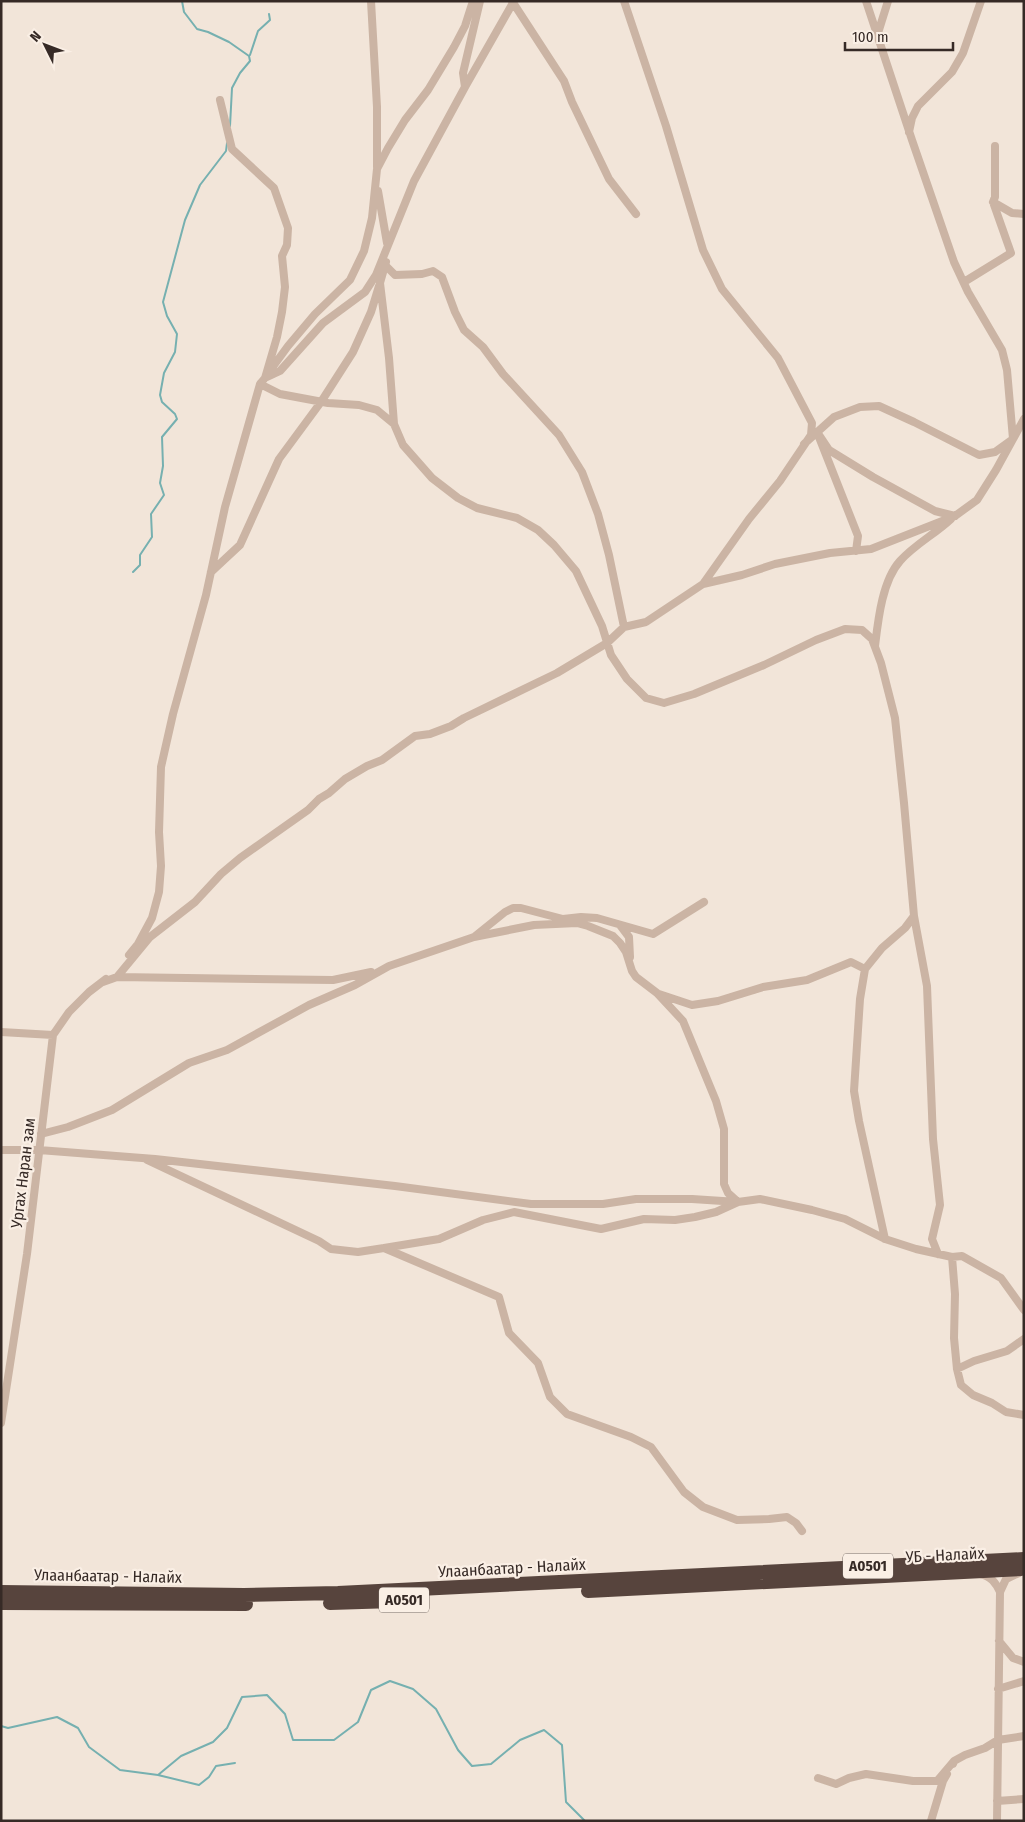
<svg xmlns="http://www.w3.org/2000/svg" width="1025" height="1822" font-family="'Fira Sans Condensed',sans-serif">
	<style>
		.lines { fill: none; stroke-linecap: round; stroke-linejoin: round }
		.stream { stroke: #76b0b0; stroke-width: 2 }
		.street { stroke: #cbb4a4; stroke-width: 8 }
		.highway { stroke: #57443d; stroke-width: 14 }
		.labels { text-anchor: middle; dominant-baseline: central; stroke-width: 4.5; stroke-linejoin: round; paint-order: stroke }
		.shield { fill: #faefe5; stroke: #71655f; stroke-width: 1 }
		.shield-label { font-size: 15px; font-weight: bold; fill: #362a26 }
		.street-label { font-size: 16px; fill: #362a26; stroke: #faefe5 }
	</style>
	<rect width="100%" height="100%" fill="#f2e5d9"/>
	<g class="lines">
		<path class="stream" d="M182 1 184 12 197 29 208 32 229 42 249 56 250 61 240 73 232 88 230 126
			M250 55 258 31 270 20 269 14
			M133 572 140 565V555L152 537 151 514 164 495 160 483 163 466 162 437 177 419 175 414 162 402 160 395 164 373 175 352 177 334 167 316 163 302 185 220 200 185 226 151 227 143
			M1 1726 8 1728 57 1717 78 1728 89 1747 120 1770 158 1775 181 1756 213 1742 227 1728 242 1697 267 1695 285 1714 293 1740H334L358 1722 371 1690 390 1681 413 1689 436 1709 458 1750 472 1766 491 1764 520 1740 544 1730 562 1745 566 1802 585 1821
			M158 1775 199 1785 209 1777 216 1766 235 1763"/>
		<path class="street" d="M371 1 377 107V167
			M512 1 564 81 572 102 609 179 636 214
			M624 1 666 126 703 250 722 289 778 358 812 423 811 435 780 481 749 519 703 584
			M878 33 888 1
			M465 87 514 1
			M909 132 912 118 918 106 952 72 963 53 981 1
			M378 191 387 243
			M993 202 1012 213 1024 214
			M386 262 380 283 389 358 394 424
			M385 265 395 275 422 274 433 271 442 277 455 312 464 330 483 347 503 374 559 435 582 472 598 514 609 555 624 627
			M964 282 1011 253 993 202 995 197V146
			M269 372 288 346 315 314 350 280 364 251 372 218 377 169 388 148 405 120 428 90 454 47 465 26 473 1
			M265 378 280 371 323 323 365 292 376 275 414 181 465 87 463 73 480 1
			M260 384 280 394 328 403 359 405 377 410 394 424 403 445 432 478 458 498 477 508 517 518 538 530 554 545 576 571 602 626 611 655 627 679 646 698 664 703 694 694 764 665 816 640 845 629 862 630 872 639 881 663 895 718 904 803 914 916 905 928 882 948 865 969 860 999 854 1091 859 1121 885 1239
			M804 444 834 417 860 407 879 406 914 422 979 455 995 452 1013 439 1007 370 1002 350 968 292 954 262 912 140 866 1
			M856 551 858 536 817 432 829 450 873 477 935 511 955 516
			M211 572 240 545 279 459 321 402 353 352 371 312 379 286
			M875 646C878 621 882 581 900 561 914 545 935 534 951 519
			M914 916 927 986 933 1139 940 1205 932 1239 938 1254
			M620 925 629 937 630 957
			M474 937 505 912 513 908H521L563 919 581 917 597 918 653 934 704 902
			M129 955 138 944 152 918 159 892 161 866 159 832 161 767 173 714 206 595 225 507 260 384 265 378 277 337 282 312 285 287 282 256 287 245 288 228 274 188 232 149 220 100
			M117 977 333 980 371 972
			M103 982 117 977 150 937 195 902 221 874 240 858 308 810 319 799 329 793 345 779 367 766 382 760 415 736 430 734 451 726 464 718 557 673 607 643 624 627 646 622 703 584 742 575 775 564 830 553 871 549 955 516 977 500 996 470 1024 419
			M659 994 692 1005 718 1001 763 987 807 980 851 962 865 969
			M1 1032 53 1035 27 1254 1 1423
			M53 1035 69 1012 89 992 106 979
			M41 1134 68 1127 112 1110 189 1063 227 1050 309 1005 355 985 389 966 474 937 534 925 577 923 588 926 613 936 620 943 626 952 632 971 636 977 657 993 683 1021 716 1101 724 1129V1184L728 1193 738 1202 716 1212 695 1217 675 1220 644 1219 601 1229 514 1212 483 1220 439 1239 384 1248
			M1 1150H39L155 1159 395 1186 531 1204H603L636 1199H692L738 1202 760 1199 812 1210 845 1219 885 1239 916 1249 952 1257 962 1256 1001 1278 1024 1310
			M147 1160 319 1241 331 1249 358 1252 384 1248 499 1297 509 1333 538 1363 550 1397 567 1414 631 1437 651 1447 684 1492 703 1507 737 1520 769 1519 787 1517 796 1523 802 1531
			M952 1257 955 1294 954 1338 957 1369 961 1385 973 1395 992 1403 1006 1412 1024 1415
			M957 1369 974 1361 1007 1351 1024 1339
			M980 1574C991 1576 996 1583 1000 1592
			M999 1641 1013 1658 1024 1662
			M998 1689 1024 1681
			M953 1764 954 1761 965 1755 985 1748 998 1740 1024 1736
			M818 1778 836 1784 849 1778 866 1774 913 1781H937L954 1761
			M997 1801 1024 1799
			M931 1821 943 1781 947 1774
			M997 1821 1000 1592 1006 1579 1019 1573"/>
		<path class="highway" d="M588 1591 1021 1569
			M1 1592 244 1595 338 1593 1024 1559
			M1 1603 246 1604
			M330 1603 394 1601"/>
	</g>
	<g class="labels">
		<g class="shield">
			<rect x="843" y="1553.5" width="50" height="25" rx="4"/>
			<rect x="379" y="1587.5" width="50" height="25" rx="4"/>
		</g>
		<g class="shield-label">
			<text x="868" y="1566">A0501</text>
			<text x="404" y="1600">A0501</text>
		</g>
		<g class="street-label">
			<text transform="translate(23 1173) rotate(-83)">Ургах Наран зам</text>
			<text transform="translate(945 1555) rotate(-3)">УБ - Налайх</text>
			<text transform="translate(512 1568) rotate(-3)">Улаанбаатар - Налайх</text>
			<text transform="translate(108 1576) rotate(1)">Улаанбаатар - Налайх</text>
		</g>
	</g>
	<rect width="1025" height="1822" fill="none" stroke="#362a26" stroke-width="5"/>
	<g transform="translate(45 45) rotate(312)" stroke="#faefe5" stroke-width="4" paint-order="stroke">
	<path d="M0-4L9 19L0 12L-9 19Z" fill="#362a26"/>
	<text y="-8" font-size="14" font-weight="bold" text-anchor="middle" fill="#362a26">N</text>
	</g>
	<path d="M845 42v8h108v-8" fill="none" stroke="#362a26" stroke-width="2.5"/>
	<text x="852" y="42" font-size="15" fill="#362a26" stroke="#faefe5" stroke-width="4" paint-order="stroke">100 m</text>
</svg>
